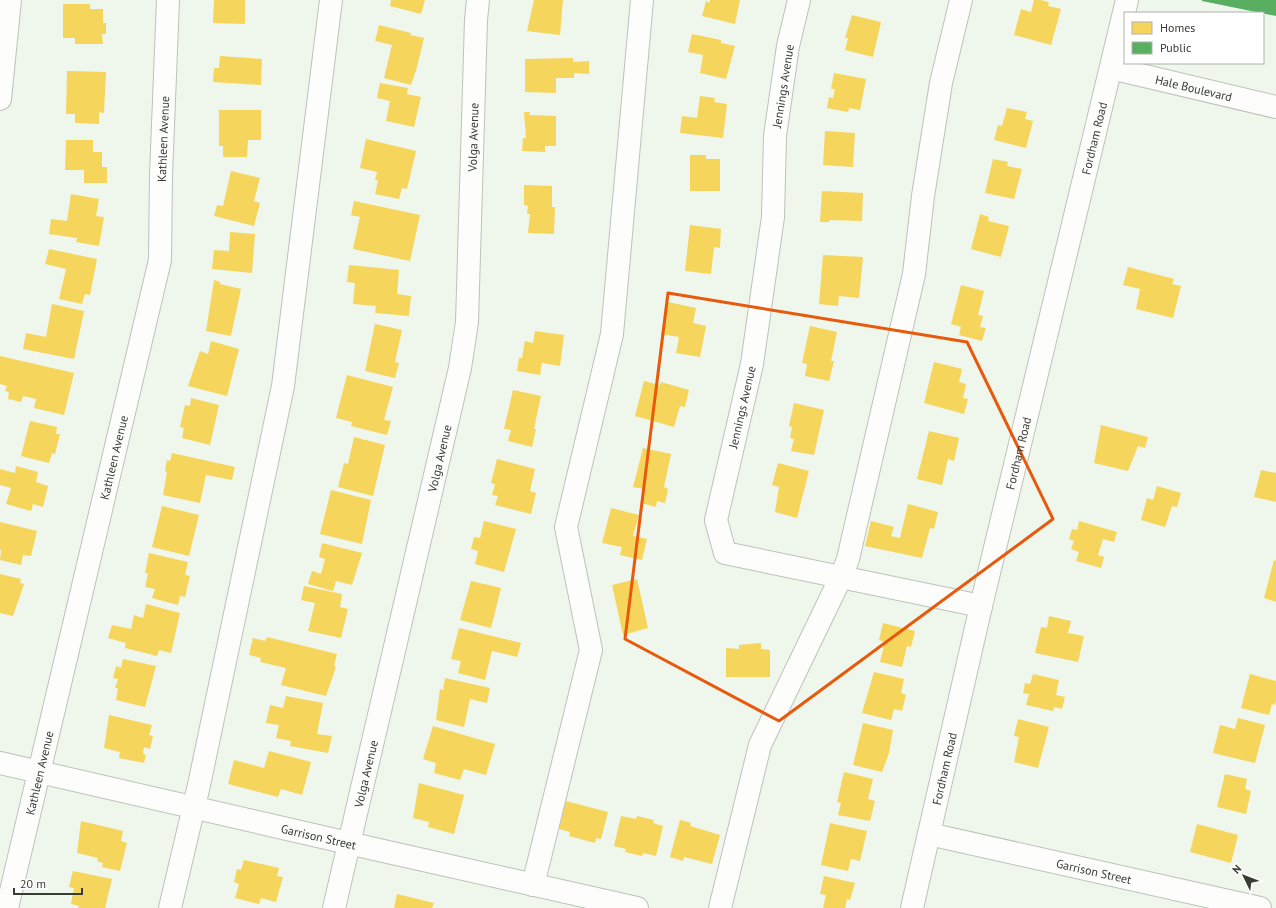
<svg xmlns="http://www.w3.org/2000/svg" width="1276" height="908" font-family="'PT Sans',sans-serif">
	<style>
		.homes { fill: #f6d55c }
		.public { fill: #5aae61 }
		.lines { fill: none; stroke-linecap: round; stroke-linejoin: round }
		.minor-casing { stroke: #bdc2ba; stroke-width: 24 }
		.minor { stroke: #fdfefc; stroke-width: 22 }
		.marked { fill: none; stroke: #e8590c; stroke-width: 3; stroke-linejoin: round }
		.labels { text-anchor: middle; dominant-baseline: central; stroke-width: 4; stroke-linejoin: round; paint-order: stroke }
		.street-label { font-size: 12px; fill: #373c34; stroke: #fff }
	</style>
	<rect width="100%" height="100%" fill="#eff6ec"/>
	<path class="homes" d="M214 0H245V24L213 23Z
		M391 0H425L421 14 390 6Z
		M534 0H563L560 35 527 31Z
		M710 0H740L735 24 702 16 706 1 710 3Z
		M1034 0H1041L1049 2 1048 6 1061 9 1051 45 1014 35 1021 9 1031 12Z
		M63 4H90V9H103V23H106V34H102L103 44H75V38H63Z
		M852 15 881 22 873 57 845 50 848 38H845Z
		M379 25 411 33 410 35 424 38 417 67 411 85 384 78 392 45 375 41Z
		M692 34 721 40V43L735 46 726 79 700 73 703 55 688 52Z
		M220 56 262 59 261 85 213 82 214 68H219Z
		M573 58V62L589 61V74L574 73V78H556V93L525 92V59Z
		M67 71 106 72 104 113 99 112V124L75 123V114H66Z
		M834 73 866 79 860 110 849 108 848 112 827 108 829 97 833 98 835 89H831Z
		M380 83 408 88 407 94 421 97 414 127 386 121 390 101 377 98Z
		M700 96 715 98 714 102 727 104 723 138 680 133 682 116 697 118Z
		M1007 108 1027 112 1025 119 1033 121 1026 148 994 140 998 125 1002 126Z
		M219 110H261V140H248L247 157H223V146H219Z
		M524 112H530L529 115 556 116V146H545V152L522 151 523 138H526Z
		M825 131 855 133 853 167 823 165Z
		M366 139 416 151 407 189 402 188 399 199 375 194 378 180H375L377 172 360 168Z
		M66 140H93V152H102V167H107V183H84V170H65Z
		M690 155H706V159H720V191H690Z
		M993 159 1008 162 1007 166 1022 169 1014 199 985 193Z
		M231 171 260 178 254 201 260 203 254 226 214 216 217 205 223 206Z
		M524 185 552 186V207H555L554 234 528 233 530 214H527L528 206 524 205Z
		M822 191 863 193 862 221 829 220V222H820Z
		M71 194 99 199 96 216 104 217 99 246 76 242 77 238 49 234 51 219 67 221Z
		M354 201 420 215 410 261 353 249 360 217 351 215Z
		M980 214 989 217 988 221 1009 226 1001 257 971 249Z
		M690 225 721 229 720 248 714 247 711 274 685 271Z
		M230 232 255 234 252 273 212 269 214 250 229 251Z
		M49 249 97 259 90 295 85 294 82 304 59 299 66 269 45 264Z
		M823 255 863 257 859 298 839 296 838 306 819 304Z
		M349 265 399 270 397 294 411 296 409 316 375 313 376 306 353 304 355 283 347 282Z
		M1128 267 1174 279 1172 284 1181 286 1173 318 1136 309 1140 289 1123 285Z
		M214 280 220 282V284L241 289 231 336 206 331Z
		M961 285 984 291 978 315 983 316 980 327 986 328 982 341 959 335 961 327 951 324Z
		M668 302 696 308 693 323 706 326 700 357 676 353 679 337 661 334Z
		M52 304 84 311 74 359 23 349 26 333 46 337Z
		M375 324 402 330 395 362 399 363 395 378 365 371Z
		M810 326 837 332 831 361H834L829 381 805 376 807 364 802 363Z
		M535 331 564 335 560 366 542 363 540 375 517 371 519 358H522L525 341 533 343Z
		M211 341 239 349 227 396 188 386 200 351 208 354Z
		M0 356 74 373 64 415 34 408 36 399 23 396 21 402 8 399 9 392 5 391 7 386 0 384Z
		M934 362 962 369 959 382 966 384 963 398 968 399 964 414 924 403Z
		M347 375 393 387 384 420 391 421 387 435 351 426 352 422 336 418Z
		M644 381 660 385 661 382 689 390 685 407 680 406 674 427 635 416Z
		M513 390 541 396 534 429H536L532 447 508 441 511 430 504 429Z
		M191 398 219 405 210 445 182 438 184 428 180 427 185 405 190 406Z
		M794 403 824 410 814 455 791 451 794 439 790 438 792 427 789 426Z
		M30 421 57 427 56 434H60L55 454 52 453 49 463 21 456Z
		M1101 425 1148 437 1145 448 1138 446 1128 471 1094 463Z
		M929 431 959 438 954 461 948 459 942 485 917 479Z
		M354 437 385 445 373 496 338 487 344 463 348 464Z
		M643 448 671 454 664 487 668 489 665 503 657 501 656 507 641 503 644 489 633 487Z
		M172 453 235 467 232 480 206 475 200 503 163 495 167 472 165 471 167 460 170 461Z
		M497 459 535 469 530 491 536 493 531 514 495 505 498 496 492 495 495 484 491 483Z
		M778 463 809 471 797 518 775 512 779 487 772 485Z
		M16 466 38 472 36 482 48 486 43 507 33 504 31 511 6 504 11 488 0 485V469L15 473Z
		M1261 470 1276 473V502L1254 497Z
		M1157 486 1181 493 1177 507 1172 506 1165 527 1141 520 1147 498 1153 500Z
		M331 490 371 500 362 544 320 534Z
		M908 504 938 512 934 529 930 528 922 558 865 546 871 521 894 527 891 536 900 538Z
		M162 506 199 515 189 556 152 547Z
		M611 508 639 515 633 536 647 539 642 560 620 555 622 547 602 543Z
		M484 521 516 529 504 572 475 564 478 551 471 549 474 537 480 538Z
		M1079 521 1117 532 1114 542 1103 539 1098 555 1104 557 1101 568 1076 561 1079 552 1071 549 1074 541 1069 539 1072 529 1077 530Z
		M0 522 37 531 31 556 23 555 21 565 0 560 1 550H0Z
		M322 543 362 553 352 585 336 581 333 591 308 584 312 571 321 574 325 559 319 557Z
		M149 553 188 562 185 575 190 576 185 597 180 596 178 605 152 598 155 589 145 587 148 573H145Z
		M1274 560 1276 561V602L1264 598Z
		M0 574 21 579 20 583 24 584 13 616 0 613Z
		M637 579 648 628 623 635 612 585Z
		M471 581 501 588 491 628 460 620Z
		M304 586 342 594 340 607 348 609 341 638 308 631 315 603 301 600Z
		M146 604 180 613 171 653 159 650 157 656 125 648 126 643 108 638 112 625 131 629 134 615 143 618Z
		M1049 616 1071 621 1068 633 1084 636 1078 662 1035 653 1041 627 1047 628Z
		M883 623 915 631 911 647 907 646 902 667 880 662 885 642 879 640Z
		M459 628 521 643 517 657 492 651 485 680 458 673 461 661 451 659Z
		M267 637 337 654 334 666 336 667 326 696 281 685 286 668 260 662 261 658 249 655 253 638 265 641Z
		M761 643V649L770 650V677H726V648L739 649V645Z
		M123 659 156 666 145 707 116 700 118 688H115L118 679 113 678 116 666 121 668Z
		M874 672 904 679 901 693 906 695 902 711 894 709 891 720 862 713Z
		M1033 674 1059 680 1056 695 1065 697 1062 709 1054 707 1053 711 1026 705 1029 694 1023 693 1025 683 1030 684Z
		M1250 674 1276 681V701L1275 705 1272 704 1269 715 1241 708Z
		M445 678 490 688 487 703 470 699 464 727 436 720 440 689 443 690Z
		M286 696 323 703 317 734 332 736 328 753 290 746 291 741 276 738 279 725 266 723 270 705 283 708Z
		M109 715 152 725 149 735 153 736 150 749 144 747 143 754 146 755 144 763 119 758 120 752 104 748Z
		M1238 718 1265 725 1255 763 1213 753 1220 725 1235 729Z
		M1018 719 1049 727 1038 768 1014 762 1019 737 1014 736Z
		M863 723 893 730 889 753 882 772 853 765Z
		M433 726 495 744 486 775 464 769 460 780 434 773 436 763 423 759Z
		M269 751 311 762 302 795 281 789 278 797 228 784 234 760 264 768Z
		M844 772 873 779 868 799 875 801 870 821 838 815 841 803 837 802Z
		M1225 774 1247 779 1245 789 1251 791 1246 814 1217 807Z
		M419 783 464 795 454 834 428 827 429 822 413 818Z
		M566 801 608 812 601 839 596 838 595 843 569 836 570 832 559 829Z
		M621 816 636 819 637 816 654 820 653 823 663 826 656 856 643 853 642 856 625 852 626 849 614 846Z
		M680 820 691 823 690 826 720 835 712 864 684 857 683 861 670 857Z
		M81 821 123 831 121 841 127 843 120 871 102 867 103 863 97 861 98 858 77 853Z
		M830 823 867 831 860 861 851 859 848 871 821 865Z
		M1197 824 1238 835 1231 863 1190 852Z
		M244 860 279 868 277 876 283 877 276 902 261 898 259 904 235 898 239 884 234 882 237 869 241 870Z
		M73 871 112 879 105 908H78L79 906 71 904 74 888 69 887Z
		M824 876 855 883 850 900 847 899 845 908H823L826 895 820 894Z
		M397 894 434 903 432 908H394Z"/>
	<path class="public" d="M1202 0H1276V16L1202 1Z"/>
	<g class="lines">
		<defs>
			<g id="minor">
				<path d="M799 0 788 46 775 136 773 217 752 364 716 520 725 553 981 606"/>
				<path id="s1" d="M1111 68 1276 107"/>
				<path d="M0 99 10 0"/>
				<path id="s2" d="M0 763 370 848 637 908"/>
				<path id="s3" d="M929 834 1260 908"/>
				<path d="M533 885 591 650 566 527 612 334 642 0"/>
				<path id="s4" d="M7 908 160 260 161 175 168 0"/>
				<path d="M170 908 199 785 283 386 331 0"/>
				<path id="s5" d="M334 908 460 368 467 322 476 20 478 0"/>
				<path d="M720 908 760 745 841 577 848 559 914 274 923 196 941 83 961 0"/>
				<path id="s6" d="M912 908 981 606 1127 0"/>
			</g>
		</defs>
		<use href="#minor" class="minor-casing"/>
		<use href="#minor" class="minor"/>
	</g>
	<path class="marked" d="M668 293 967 342 1053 519 779 721 625 639Z"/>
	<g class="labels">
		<g class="street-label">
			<text transform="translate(783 86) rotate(-81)">Jennings Avenue</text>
			<text stroke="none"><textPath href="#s1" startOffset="85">Hale Boulevard</textPath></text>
			<text stroke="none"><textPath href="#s5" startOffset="786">Volga Avenue</textPath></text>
			<text stroke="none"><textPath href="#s4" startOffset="787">Kathleen Avenue</textPath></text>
			<text stroke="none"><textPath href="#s6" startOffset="791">Fordham Road</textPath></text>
			<text transform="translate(742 407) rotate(-77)">Jennings Avenue</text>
			<text stroke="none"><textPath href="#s6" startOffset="467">Fordham Road</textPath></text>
			<text stroke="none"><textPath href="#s4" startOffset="463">Kathleen Avenue</textPath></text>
			<text stroke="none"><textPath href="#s5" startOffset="462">Volga Avenue</textPath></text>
			<text stroke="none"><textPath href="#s6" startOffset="143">Fordham Road</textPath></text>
			<text stroke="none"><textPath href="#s4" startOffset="139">Kathleen Avenue</textPath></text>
			<text stroke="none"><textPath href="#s5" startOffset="138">Volga Avenue</textPath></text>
			<text stroke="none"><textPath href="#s2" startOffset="327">Garrison Street</textPath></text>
			<text stroke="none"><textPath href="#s3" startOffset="169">Garrison Street</textPath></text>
		</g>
	</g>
	<rect x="1124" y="12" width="140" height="52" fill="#ffffff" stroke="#afb1ae"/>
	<rect x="1132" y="22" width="20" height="12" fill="#f6d55c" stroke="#afb1ae"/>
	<text x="1160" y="32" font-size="12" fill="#373c34">Homes</text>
	<rect x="1132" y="42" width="20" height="12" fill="#5aae61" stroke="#afb1ae"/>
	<text x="1160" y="52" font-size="12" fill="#373c34">Public</text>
	<g transform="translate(1244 876) rotate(313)" stroke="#ffffff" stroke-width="3" paint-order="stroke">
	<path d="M0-3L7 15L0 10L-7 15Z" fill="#373c34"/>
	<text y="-6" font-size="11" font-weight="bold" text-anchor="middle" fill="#373c34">N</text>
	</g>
	<path d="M14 888v6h68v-6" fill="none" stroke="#373c34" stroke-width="2"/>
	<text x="20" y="888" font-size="12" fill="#373c34" stroke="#ffffff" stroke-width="3" paint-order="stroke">20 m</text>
</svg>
